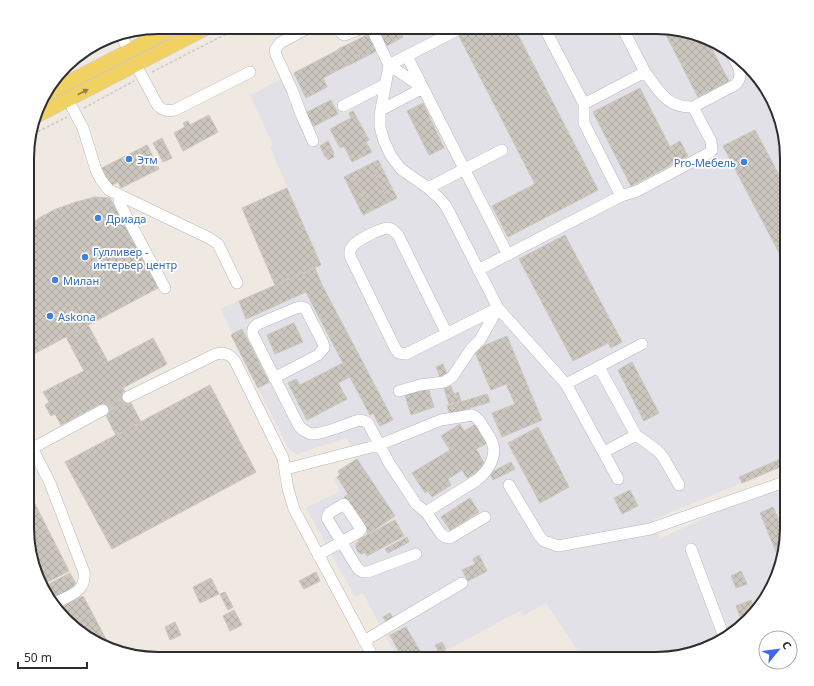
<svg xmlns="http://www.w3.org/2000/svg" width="814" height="686" font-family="'Noto Sans',sans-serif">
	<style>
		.industrial { fill: #e3e1e8 }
		.grass { fill: url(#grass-tufts) }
		.building { fill: url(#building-cross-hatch); stroke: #cbc5ba }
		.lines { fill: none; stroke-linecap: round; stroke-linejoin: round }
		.minor-tunnel { stroke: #c8c4bd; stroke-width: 11; stroke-dasharray: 11 5.5; stroke-linecap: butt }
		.minor-casing { stroke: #b4b7c1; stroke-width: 12 }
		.major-casing { stroke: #c9c9c9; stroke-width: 15 }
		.path { stroke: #c9c9c9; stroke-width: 1.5; stroke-dasharray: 3 2; stroke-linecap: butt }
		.minor { stroke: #fff; stroke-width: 11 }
		.major { stroke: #f2d163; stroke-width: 14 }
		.oneway { fill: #908048 }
		.shop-dot { fill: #3f7fe0; stroke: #fff; stroke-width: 1.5 }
		.labels { text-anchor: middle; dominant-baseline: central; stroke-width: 3.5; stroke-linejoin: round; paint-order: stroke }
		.shop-label { font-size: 11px; fill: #366cbe; stroke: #fff; text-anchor: start }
		.rim { fill: none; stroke: #2e2e2e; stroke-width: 2 }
	</style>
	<defs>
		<pattern id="grass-tufts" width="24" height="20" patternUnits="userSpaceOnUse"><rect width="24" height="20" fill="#b6e59e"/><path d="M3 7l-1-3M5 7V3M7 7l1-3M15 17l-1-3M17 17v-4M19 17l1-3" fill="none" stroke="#9dc588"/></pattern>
		<pattern id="building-cross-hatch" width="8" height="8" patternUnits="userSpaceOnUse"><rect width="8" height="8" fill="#cbc7bf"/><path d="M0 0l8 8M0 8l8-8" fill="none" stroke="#afaba4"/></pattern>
	</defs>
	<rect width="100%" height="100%" fill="#efe9e1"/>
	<path class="industrial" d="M382 27H665L714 40 749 65 780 125 787 149V464L653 520 660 539 721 510 787 486V528L777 579 749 621 707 649 665 659H583L546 603 523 616 520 611 430 659H398L363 593 355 597 306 508 340 491 334 479 340 475 338 471 359 457 346 438 297 454 289 449 231 335 233 334 220 309 321 265 270 147 273 145 250 95Z"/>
	<path class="grass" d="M159 27 139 37 134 36 130 32Z"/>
	<path class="building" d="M382 27H387L394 42 361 59 353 42Z
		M387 27H397L403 37 394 42Z
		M476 27H514L598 190 508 237 492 206 535 184 459 36Z
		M662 27 706 38 729 81 698 97Z
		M353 42 361 59 347 66 338 49Z
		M338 50 346 66 323 78 327 87 306 98 294 73Z
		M765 87 774 100 777 112 764 88Z
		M640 88 670 147 680 141 688 156 631 186 593 112Z
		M331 100 338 114 312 127 305 113Z
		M423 103 444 148 429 155 407 111Z
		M353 111 369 140 366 142 372 152 352 162 344 146 340 148 330 129 351 118 349 113Z
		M209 115 218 132 183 151 174 133 185 127 183 123 188 121 190 125Z
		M755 130 787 190V268L723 146Z
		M162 138 172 158 163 162 153 143Z
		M328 141 334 153 333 154 334 157 328 160 327 157H325L320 146Z
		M147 145 159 169 121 188 118 182 111 186 102 168Z
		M378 160 397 198 389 202 370 164Z
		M370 164 389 202 371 211 352 173Z
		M352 173 371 211 363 215 344 177Z
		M287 188 321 265 275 285 242 208Z
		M95 197 110 198 158 288 28 357V227L39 218 56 209 76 202Z
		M565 235 622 342 611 348 608 343 573 361 519 259Z
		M315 268 322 285 393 420 380 426 373 413 370 415 350 377 338 383 347 399 307 420 288 383 296 379 300 385 343 363 306 292 246 319 239 301Z
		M294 323 303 342 275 354 267 335Z
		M88 325 108 362 153 338 167 364 123 388 141 422 116 435 100 404 61 425 55 414 51 416 45 405 49 402 43 392 84 371 66 337Z
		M242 329 269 382 258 388 231 335Z
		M507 336 542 420 502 437 492 413 515 404 506 384 491 390 474 350Z
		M632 362 659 413 644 421 618 370Z
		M443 364 447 374 440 377 436 367Z
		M210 385 256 472 112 549 65 462Z
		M451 386 454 394 458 392 461 401 449 404 444 388Z
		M428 388 434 407 411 415 405 395Z
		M487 394 490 402 450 414 447 406Z
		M460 424 464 431 476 424 487 443 476 449 486 466 467 478 462 470 448 479 451 485 432 497 428 491 425 493 412 473 450 450 441 436Z
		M538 427 569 487 540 503 508 443Z
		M787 456V464L742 483 739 477Z
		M357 459 395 516 368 534 344 497 348 494 337 477 340 475 338 471Z
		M511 462 515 469 493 480 490 473Z
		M630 490 638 506 622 514 614 498Z
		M31 496 69 571 40 586 27 537V498Z
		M470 498 479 512 450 530 441 517Z
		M773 507 786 536 780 561 760 513Z
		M395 520 404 536 367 556 365 552 362 554 358 552 356 547V543L359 542 358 540Z
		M407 537 409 542 388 553 385 549Z
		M479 555 487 571 468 581 462 570 475 564 473 559Z
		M741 571 747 584 736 588 731 576Z
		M316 572 320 581 304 589 299 581Z
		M70 573 77 586 51 599 45 586Z
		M211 578 219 594 200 603 193 587Z
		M225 592 233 607 228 610 220 594Z
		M83 596 108 643 103 646 65 621 57 609Z
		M751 600 755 611 749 621 743 624 736 606Z
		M234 610 242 625 230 631 223 616Z
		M390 613 393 618 386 622 383 617Z
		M175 622 181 635 170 640 165 627Z
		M406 627 420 651 406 659H403L390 635Z
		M442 642 446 649 439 653 435 645Z"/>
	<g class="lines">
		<path class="minor-tunnel" d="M103 410 128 397"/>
		<defs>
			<path id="minor" d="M310 27 280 43 275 50 276 55 293 92 301 114 313 141
				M338 27 342 34 345 35 365 27
				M371 27 389 65 423 88 508 255
				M120 33 129 51
				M136 65 158 106C164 111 167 111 175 110L250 72
				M389 65 380 115V127L384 141 391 156 401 169 428 188 439 198 446 206 498 308 566 384 642 344
				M389 65 463 27
				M68 100 83 128 96 170 101 180 109 190 209 238 218 244 237 283
				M584 104 645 72 622 27
				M343 106 386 84
				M693 107 735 85C746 75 736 63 731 53
				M381 110 423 88 407 56
				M428 188 502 150
				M120 196 119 199 120 204 165 288
				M621 196 637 191 709 153 712 150 711 141 693 107C667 108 659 91 645 72
				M478 270 621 196 584 123V104L544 27
				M447 334 398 235C395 232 393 229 388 228 381 228 355 241 352 247 349 250 350 253 350 256L396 350 399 353 406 354 498 308
				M599 367 636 435 658 451 663 457 679 485
				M274 378 318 355 324 348 323 343 305 308 300 307 296 308 258 324C253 327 252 330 253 335L299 426C303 430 307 434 313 434 324 434 347 424 359 420L364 421 368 423 389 463 416 504 426 512 441 534 445 537 449 538 453 536 485 517
				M566 384 618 479
				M399 391 420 385 444 382 452 377 471 349 480 340 498 308
				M128 397 216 354C225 352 229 354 235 361L283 458 288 489 294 509 374 659
				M32 448 50 483 84 572C87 592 68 596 53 604
				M27 451 103 410
				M604 452 636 435
				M286 469 379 445 441 420 472 415C478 417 481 423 484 428 487 433 490 437 492 442 498 456 488 471 477 480L426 512
				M509 485 540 537 544 541 558 546 650 529 787 481
				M691 549 724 637
				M318 555 359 532 361 529 344 504 329 513 327 518 328 520 358 569 363 572H368L416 554
				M364 641 462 583
				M694 652 715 643"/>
			<path id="major" d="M44 95 175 27
				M36 116 208 27"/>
		</defs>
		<use href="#minor" class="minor-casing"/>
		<use href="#major" class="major-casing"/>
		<path class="path" d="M152 72 240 27
			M84 108 134 81
			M29 136 67 117"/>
		<use href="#minor" class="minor"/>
		<use href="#major" class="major"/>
	</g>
	<defs><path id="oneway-solid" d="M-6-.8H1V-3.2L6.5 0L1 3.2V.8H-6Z"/></defs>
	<use class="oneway" href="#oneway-solid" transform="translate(83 92) rotate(-27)"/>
	<g class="shop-dot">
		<circle cx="129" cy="159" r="4"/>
		<circle cx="744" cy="162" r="4"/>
		<circle cx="98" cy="218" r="4"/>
		<circle cx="85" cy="257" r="4"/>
		<circle cx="55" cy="280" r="4"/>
		<circle cx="50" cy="316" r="4"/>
	</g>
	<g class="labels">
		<g class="shop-label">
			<text x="137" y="159">Этм</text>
			<text x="736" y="162" text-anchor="end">Pro-Мебель</text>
			<text x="106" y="218">Дриада</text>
			<text x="93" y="251">Гулливер -<tspan x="93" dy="13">интерьер центр</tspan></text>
			<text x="63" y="280">Милан</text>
			<text x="58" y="316">Askona</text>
		</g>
	</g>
	<path d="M0 0H814V686H0ZM158 34H656A124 124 0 0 1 780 158V528A124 124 0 0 1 656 652H158A124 124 0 0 1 34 528V158A124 124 0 0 1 158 34Z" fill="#fff" fill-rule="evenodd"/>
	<path class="rim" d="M158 34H656A124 124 0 0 1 780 158V528A124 124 0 0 1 656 652H158A124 124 0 0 1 34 528V158A124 124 0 0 1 158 34Z"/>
	<g transform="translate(778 650) rotate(61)"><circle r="19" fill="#ffffff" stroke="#ababab"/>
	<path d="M0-3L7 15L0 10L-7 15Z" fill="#4264fb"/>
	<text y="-6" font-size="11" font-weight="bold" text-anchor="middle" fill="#2e2e2e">С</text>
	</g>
	<path d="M18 662v6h69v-6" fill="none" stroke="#2e2e2e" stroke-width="2"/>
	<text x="24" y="662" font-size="12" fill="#2e2e2e" stroke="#ffffff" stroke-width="3" paint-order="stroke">50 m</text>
</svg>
